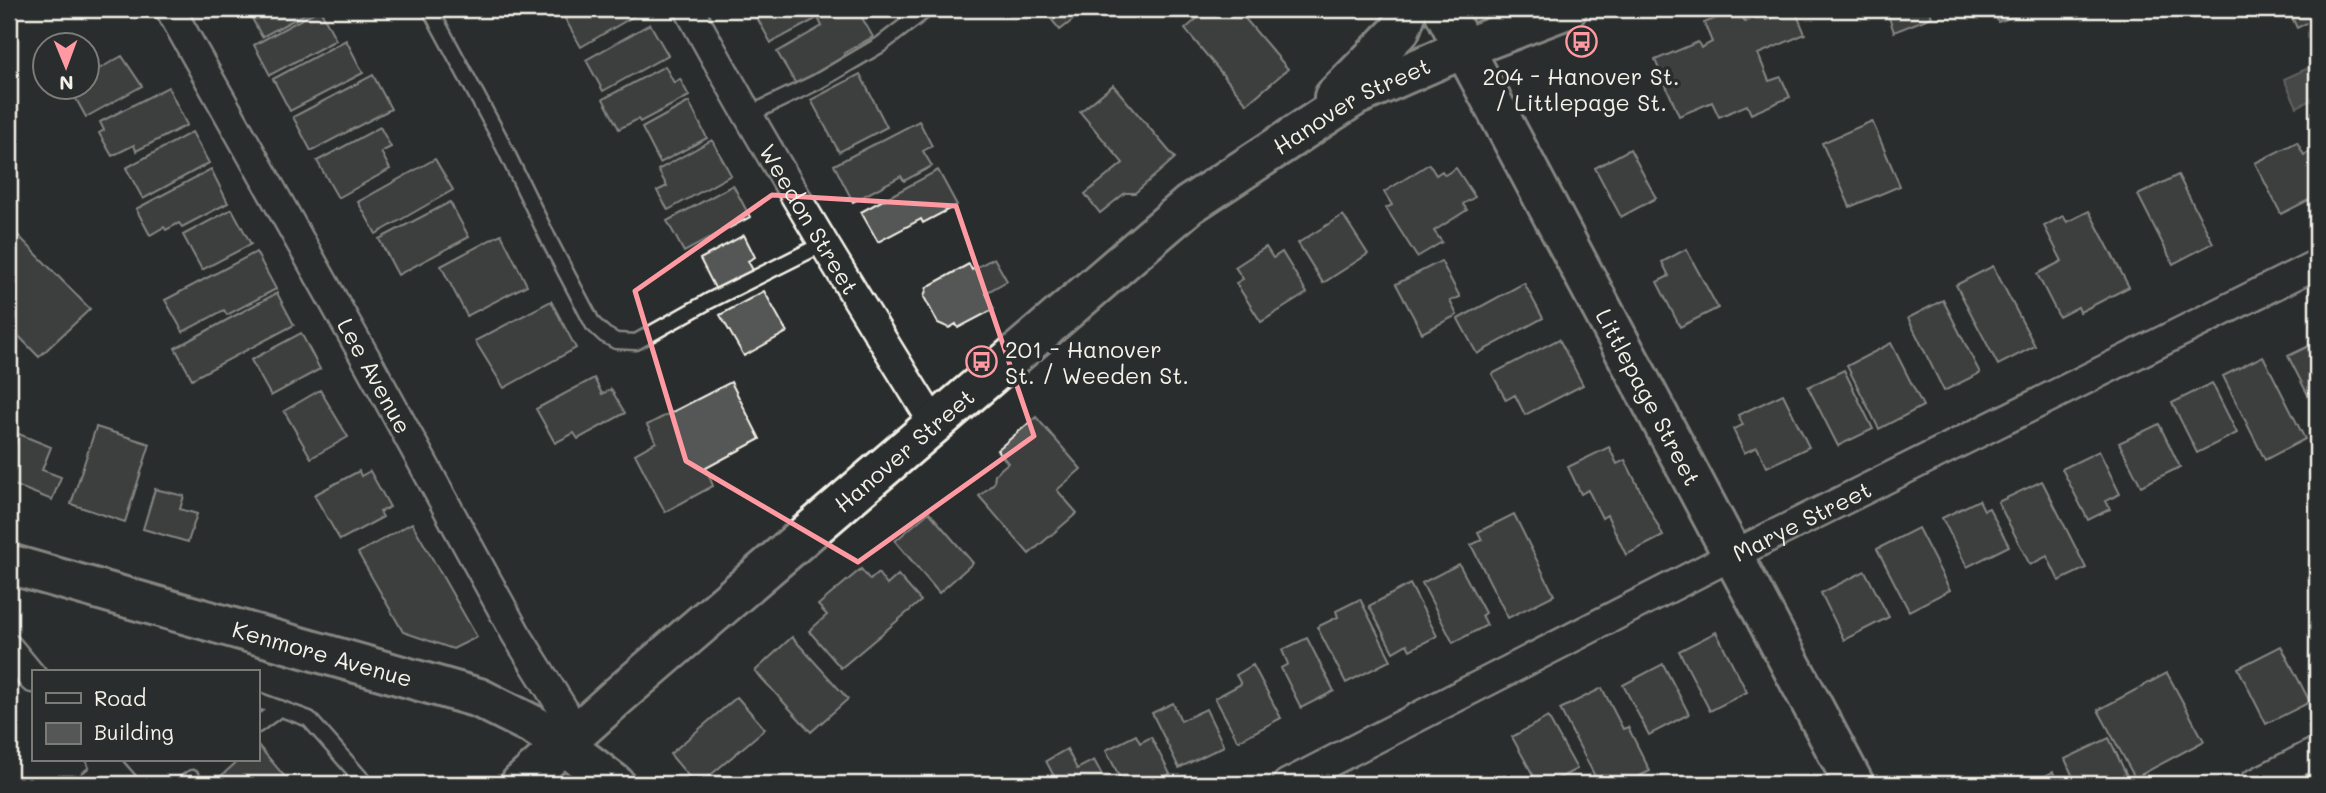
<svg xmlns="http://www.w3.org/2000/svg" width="2326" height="793" font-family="Mali,sans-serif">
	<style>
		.water { fill: #676866; stroke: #9f9f9a; stroke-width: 2 }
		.building { fill: #555756; stroke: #f4f1e8; stroke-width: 2 }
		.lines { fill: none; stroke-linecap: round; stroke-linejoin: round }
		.lane-casing { stroke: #f4f1e8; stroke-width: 19 }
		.street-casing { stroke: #f4f1e8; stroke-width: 33 }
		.secondary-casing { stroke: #f4f1e8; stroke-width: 44 }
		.lane { stroke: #2a2d2e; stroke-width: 14 }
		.street { stroke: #2a2d2e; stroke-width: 28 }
		.secondary { stroke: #2a2d2e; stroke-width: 38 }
		.marked { fill: none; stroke: #ff9aa2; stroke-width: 5; stroke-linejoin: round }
		.labels { text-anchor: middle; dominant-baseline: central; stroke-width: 7; stroke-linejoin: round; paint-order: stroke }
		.poi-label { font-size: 23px; fill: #f4f1e8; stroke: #2a2d2e }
		.street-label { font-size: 23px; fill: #f4f1e8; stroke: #2a2d2e }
	</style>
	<rect width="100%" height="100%" fill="#2a2d2e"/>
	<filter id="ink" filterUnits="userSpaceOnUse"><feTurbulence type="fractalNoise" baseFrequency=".0143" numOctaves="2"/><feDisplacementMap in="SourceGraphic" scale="14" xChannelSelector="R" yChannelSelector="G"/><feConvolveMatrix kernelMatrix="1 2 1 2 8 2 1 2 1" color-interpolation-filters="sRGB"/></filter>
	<g filter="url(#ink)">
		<path class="water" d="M2317 64V97L2297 107 2284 79Z"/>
		<path class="building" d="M247 9H314L262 37Z
			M320 9 336 40 270 75 254 45Z
			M579 9H646L581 47 564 17Z
			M752 9H834L771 43Z
			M840 9H857L873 37 844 53 846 56 796 84 777 52 822 26 819 20Z
			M1043 9H1087L1060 30Z
			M1208 9H1237L1288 69 1247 104 1185 29Z
			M1739 9 1745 22 1763 14 1766 20 1795 10 1805 34 1758 54 1769 81 1781 77 1790 97 1751 114 1747 105 1719 117 1712 102 1679 116 1655 60 1698 42 1701 48 1712 42 1704 23Z
			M1886 9H1929L1932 17 1894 32Z
			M1993 9H2036L1998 22Z
			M2288 9H2317V18L2297 28Z
			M650 24 668 55 603 91 586 60Z
			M346 40 363 73 290 111 273 79Z
			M122 56 142 86 86 117 70 88H88V75Z
			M665 66 674 83 680 79 689 96 640 122 638 119 619 129 603 99Z
			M860 74 887 127 839 152 811 100Z
			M373 75 391 109 311 151 293 117Z
			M1113 85 1175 158 1135 193H1125L1100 213 1085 194 1123 163 1080 112Z
			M168 87 187 125 136 151 134 145 112 156 99 133 104 130 100 122Z
			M689 102 707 138 660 163 642 128Z
			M919 121 932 146 923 151 932 166 904 181 901 176 853 202 834 165Z
			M1872 121 1900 186 1850 207 1822 143Z
			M380 127 391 147 381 152 390 169 338 198 317 161Z
			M192 132 209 163 143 199 126 168Z
			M712 140 731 175 668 210 657 191 667 186 658 170Z
			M2297 142 2304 155 2309 152 2317 168V196L2281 214 2255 163Z
			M1630 149 1656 198 1621 217 1595 168Z
			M435 159 453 190 376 234 358 202Z
			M1429 164 1436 175 1442 171 1445 175 1456 168 1475 197 1463 204 1467 210 1434 231 1442 242 1417 257 1386 208 1392 205 1384 192Z
			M211 169 228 203 182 227 179 223 166 230 164 227 150 235 136 209Z
			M938 170 957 205 923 223 921 219 878 242 861 212Z
			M2178 175 2213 243 2173 264 2138 195Z
			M733 185 750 217 684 252 667 221Z
			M450 202 469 237 398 275 379 239Z
			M232 209 251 244 202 270 183 235Z
			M2089 211 2129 287 2080 312 2078 307 2059 317 2037 274 2062 261 2044 226 2063 216 2067 222Z
			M1343 215 1368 254 1323 283 1298 243Z
			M9 226 90 309 39 357 9 326Z
			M501 234 527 285 467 316 441 266Z
			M744 235 755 257 748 261 755 274 718 294 700 259Z
			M1266 247 1273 258 1282 252 1307 293 1261 322 1236 283 1243 279 1235 267Z
			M1686 249 1718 308 1680 327 1657 282 1669 276 1662 262Z
			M256 252 276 289 227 315 224 310 183 332 165 300Z
			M994 258 1007 281 986 293 994 309 958 328 956 324 949 328 938 323 924 297 927 287 969 264 972 270Z
			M1441 261 1460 297 1450 301 1457 315 1422 333 1396 284Z
			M1993 266 2035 346 1998 365 1956 285Z
			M1524 283 1543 318 1477 354 1458 319Z
			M764 291 787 332 744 356 720 315Z
			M277 293 294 325 192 379 175 348Z
			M1943 300 1980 373 1944 391 1908 318Z
			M551 301 576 348 504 388 475 341Z
			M301 333 320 369 271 396 251 360Z
			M1559 339 1583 385 1525 415 1515 395 1506 400 1492 374Z
			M2317 342V396L2310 399 2288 356Z
			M1891 343 1923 406 1879 429 1847 366Z
			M2263 356 2305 439 2265 460 2223 376Z
			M1844 370 1873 429 1838 446 1808 387Z
			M594 378 602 394 611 389 625 413 578 439 574 433 555 443 536 409Z
			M731 382 760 439 706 468 713 486 665 512 635 454 656 442 647 425Z
			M2212 383 2237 433 2197 453 2172 403Z
			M320 390 348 437 311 458 284 411Z
			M1783 394 1809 447 1767 467 1757 447 1744 453 1733 429 1743 425 1738 415Z
			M1036 417 1081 469 1057 490 1077 513 1029 554 979 496 994 483 995 474 1008 463 997 450Z
			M2159 424 2180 467 2141 486 2119 443Z
			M96 427 150 444 125 522 71 504Z
			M19 434 51 447 42 470 61 477 52 500 9 483V461Z
			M1609 447 1617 464 1625 460 1663 536 1626 555 1607 515 1602 518 1588 490 1581 494 1568 467Z
			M2099 451 2120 494 2106 501 2110 509 2088 520 2062 469Z
			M359 471 361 476 370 471 390 507 380 512 383 517 340 540 314 495Z
			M2042 481 2086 568 2059 581 2047 556 2030 565 1998 502Z
			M155 489 184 496 180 509 197 514 188 542 143 529Z
			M1979 500 1984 510 1989 508 2009 546 1967 567 1942 518Z
			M929 512 973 563 939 593 895 541Z
			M1514 514 1554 595 1508 618 1471 545 1482 540 1478 532Z
			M412 523 477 637 453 649 403 632 358 553Z
			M1918 528 1950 590 1909 611 1877 549Z
			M1459 564 1485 613 1482 615 1487 625 1453 643 1422 583Z
			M861 569 870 580 878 573 887 585 898 575 921 601 841 668 809 631 827 615 818 605Z
			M1865 571 1889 617 1844 640 1821 593Z
			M1410 584 1437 636 1410 650 1407 644 1393 652 1369 606Z
			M1360 599 1391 660 1346 683 1317 627 1338 617 1336 611Z
			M1716 632 1747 692 1710 711 1679 651Z
			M792 637 848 699 811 732 755 671Z
			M1307 638 1334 691 1301 708 1281 668 1288 664 1282 650Z
			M2281 646 2310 702 2266 724 2238 668Z
			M1663 664 1689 714 1649 735 1623 685Z
			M1253 665 1281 718 1238 741 1215 698 1241 684 1236 675Z
			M2167 673 2204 741 2135 778 2098 710Z
			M1602 688 1623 729 1628 727 1650 771 1623 784H1599L1560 709Z
			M737 697 765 729 700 784H695L670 754Z
			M1173 703 1181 721 1206 709 1224 746 1179 768 1152 713Z
			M1548 717 1577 769 1548 784H1538L1512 737Z
			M1136 735 1140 743 1151 737 1170 774 1150 784H1123L1106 750Z
			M2109 738 2129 780 2120 784H2076L2065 759Z
			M257 744 291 784H212L239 760H257Z
			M1067 749 1077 769 1094 760 1107 784H1058L1046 761Z
			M2053 772 2059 784H2028Z"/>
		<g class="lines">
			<defs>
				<path id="lane" d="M430 9 498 135 551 244 593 324 605 335 616 341 636 342 709 301 823 244
					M748 115 817 82 880 45 927 9
					M257 700 309 719 366 784
					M257 725 280 708
					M82 784 106 764
					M184 784 192 778"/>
				<g id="street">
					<path id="s1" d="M170 9 370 366 516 634 564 711V745"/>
					<path id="s2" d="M689 9C766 151 850 288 935 425"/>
					<path d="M9 649 33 678"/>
					<path d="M102 760 123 784"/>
					<path id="s3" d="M1287 784 1733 555 2317 264"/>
					<path d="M2254 784 2317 752"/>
				</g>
				<g id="secondary">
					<path id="s4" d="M1443 9 1854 784"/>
					<path d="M1334 97 1400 30 1408 9"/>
					<path id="s5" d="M9 564 479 698 535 726 564 745 615 784"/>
					<path id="s6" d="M520 784 618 696 1189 205 1355 96 1465 48 1567 9"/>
				</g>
			</defs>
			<use href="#lane" class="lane-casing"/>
			<use href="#street" class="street-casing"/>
			<use href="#secondary" class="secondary-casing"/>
			<use href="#lane" class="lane"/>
			<use href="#street" class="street"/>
			<use href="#secondary" class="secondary"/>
		</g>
	</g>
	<path d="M0 0H2326V793H0ZM772 195 956 206 1034 436 858 562 686 461 635 291Z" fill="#2a2d2e" fill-opacity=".55" fill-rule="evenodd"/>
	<path class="marked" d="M772 195 956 206 1034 436 858 562 686 461 635 291Z"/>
	<defs>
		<symbol id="bus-ring" viewBox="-11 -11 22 22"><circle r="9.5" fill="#2a2d2e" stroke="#ff9aa2" stroke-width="1.5"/><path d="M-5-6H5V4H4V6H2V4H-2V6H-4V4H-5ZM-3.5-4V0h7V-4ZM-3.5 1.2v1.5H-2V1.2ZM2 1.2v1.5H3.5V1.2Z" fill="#ff9aa2"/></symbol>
	</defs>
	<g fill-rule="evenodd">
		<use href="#bus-ring" x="1564" y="24" width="35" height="35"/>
		<use href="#bus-ring" x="964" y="344" width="35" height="35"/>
	</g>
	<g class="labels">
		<g class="poi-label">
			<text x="1581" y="76">204 - Hanover St.<tspan x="1581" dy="26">/ Littlepage St.</tspan></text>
			<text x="1005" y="349" text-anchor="start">201 - Hanover<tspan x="1005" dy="26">St. / Weeden St.</tspan></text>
		</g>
		<g class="street-label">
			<text stroke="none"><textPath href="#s6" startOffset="1076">Hanover Street</textPath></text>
			<text stroke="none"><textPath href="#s2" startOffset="242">Weedon Street</textPath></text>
			<text stroke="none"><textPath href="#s1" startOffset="420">Lee Avenue</textPath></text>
			<text stroke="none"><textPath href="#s4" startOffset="439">Littlepage Street</textPath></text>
			<text stroke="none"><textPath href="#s6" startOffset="509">Hanover Street</textPath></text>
			<text stroke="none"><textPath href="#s3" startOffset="578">Marye Street</textPath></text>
			<text stroke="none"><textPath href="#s5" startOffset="326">Kenmore Avenue</textPath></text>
		</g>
	</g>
	<rect width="2326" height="793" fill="none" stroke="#2a2d2e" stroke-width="35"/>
	<rect x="18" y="18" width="2291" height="758" fill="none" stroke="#f4f1e8" stroke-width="2.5" filter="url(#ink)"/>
	<rect x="32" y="670" width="228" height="91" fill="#2a2d2e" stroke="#7b7b78" stroke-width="2"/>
	<rect x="46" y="693" width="35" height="10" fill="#2a2d2e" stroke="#7b7b78" stroke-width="2"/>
	<text x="94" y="706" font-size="21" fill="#f4f1e8">Road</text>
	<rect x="46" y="723" width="35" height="21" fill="#555756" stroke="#7b7b78" stroke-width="2"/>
	<text x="94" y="740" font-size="21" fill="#f4f1e8">Building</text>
	<g transform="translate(66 66) rotate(179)"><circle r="33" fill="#2a2d2e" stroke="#7b7b78" stroke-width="2"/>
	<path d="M0-5L12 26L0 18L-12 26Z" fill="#ff9aa2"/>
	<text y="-10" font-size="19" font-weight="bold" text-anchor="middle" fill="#f4f1e8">N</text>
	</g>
</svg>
